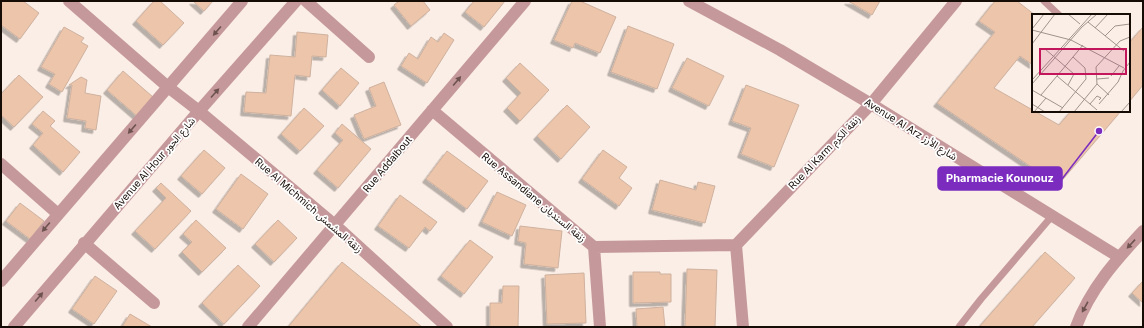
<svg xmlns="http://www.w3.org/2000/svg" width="1144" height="328" font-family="Inter,'Noto Sans Arabic',sans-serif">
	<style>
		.building { fill: #edc5ab; stroke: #ceb19e; filter: url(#shadow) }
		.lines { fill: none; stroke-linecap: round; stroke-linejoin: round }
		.service { stroke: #c5999b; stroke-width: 7 }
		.minor { stroke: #c5999b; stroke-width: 12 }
		.tertiary { stroke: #c5999b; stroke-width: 12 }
		.oneway { fill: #6e5250 }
		.labels { text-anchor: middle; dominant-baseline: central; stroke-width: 3.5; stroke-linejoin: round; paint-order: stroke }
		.street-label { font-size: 10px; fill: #160c06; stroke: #fff }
		.inset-road { fill: none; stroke: #9f948c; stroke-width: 1 }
		.view { fill: #c2185b; fill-opacity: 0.15; stroke: #c2185b; stroke-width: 2 }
		.inset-edge { fill: none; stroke: #160c06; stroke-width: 2 }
		.leader { fill: none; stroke: #7b2cbf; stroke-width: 1.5 }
		.callout-dot { fill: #7b2cbf; stroke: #fff; stroke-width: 1.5 }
		.callout { fill: #7b2cbf; stroke: #7b2cbf; stroke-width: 1.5 }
		.callout-label { font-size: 11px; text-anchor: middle; font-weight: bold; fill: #fff }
	</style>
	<defs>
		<filter id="shadow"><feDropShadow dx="-3.5" dy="3.5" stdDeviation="0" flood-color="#0004"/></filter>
	</defs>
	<rect width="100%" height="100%" fill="#fbeee6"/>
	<path class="building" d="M1 1H23L39 13 20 39 1 25Z
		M154 1H160L184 23 163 45 136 21Z
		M193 1H213L204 11Z
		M399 1H423L430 10 411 26 394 5Z
		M474 1H505L484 27 465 12Z
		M572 1H580L616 17 600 53 575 43 573 48 554 40Z
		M848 1H880L872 15Z
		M995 1H1017L1035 15H1033V65L1020 56 994 88 1059 125 1071 111H1121L1058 185 937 103 995 32 979 21Z
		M628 26 674 44 657 89 611 72Z
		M64 27 84 38 81 42 88 46 62 92 49 84 55 74 41 67Z
		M1143 27V85L1129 102V43Z
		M297 32 328 35 326 57 312 56 310 77 295 75 291 116 244 112 246 92 266 93 270 55 295 57Z
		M444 33 454 40 427 83 401 66 409 53 418 59 431 37 438 42Z
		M687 58 724 76 709 106 672 88Z
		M520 63 549 90 520 121 507 108 521 93 506 78Z
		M341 68 359 83 340 106 322 90Z
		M123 71 153 97 137 116 107 90Z
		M19 75 43 97 14 127 1 115V94Z
		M81 77 87 80 85 93 101 96 96 130 85 128 86 121 67 118 72 85H69Z
		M384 82 401 125 364 139 354 115 376 106 369 88Z
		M746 85 799 105 774 167 741 154 751 128 732 121Z
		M567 105 590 127 561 159 537 136Z
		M304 108 324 126 300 151 281 134Z
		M43 111 55 121 50 126 80 152 63 172 33 145 43 133 32 124Z
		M342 124 371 149 338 188 317 170 343 140 335 133Z
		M204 150 225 168 202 194 181 176Z
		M603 150 627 167 619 178 632 188 619 206 582 179Z
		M447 151 488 181 467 209 426 179Z
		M241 174 268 194 243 229 216 209Z
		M660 180 696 190 698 182 715 186 705 223 652 210Z
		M161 183 191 211 155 249 135 231 166 198 156 188Z
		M497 192 526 205 512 236 482 222Z
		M400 195 437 222 430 231 425 227 409 248 378 226Z
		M20 203 44 221 30 239 6 221Z
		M196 220 226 248 202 272 182 252 192 242 183 234Z
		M278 220 297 238 274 262 255 244Z
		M520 226 562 231 558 268 524 264 526 243 518 241Z
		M470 240 493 257 464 294 441 276Z
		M1045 252 1075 278 1032 327H979Z
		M342 262 422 327H288Z
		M238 265 260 286 224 324 202 303Z
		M687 269 717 270 715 327H685Z
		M633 272H660V274H671V302L633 303Z
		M584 273 586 323 547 324 545 275Z
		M95 276 117 291 94 324 72 309Z
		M1143 281V303L1132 293Z
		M503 286H519L518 327H490V303H502Z
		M663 307 665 327H637L636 309Z
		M130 314 152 327H122Z"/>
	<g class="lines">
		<path class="service" d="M1044 1 1059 15
			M959 327 981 299 1052 216"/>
		<path class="minor" d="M69 1 168 87 199 111 335 225 447 327
			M306 1 369 57
			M432 110 594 247 600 327
			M1 164 58 214
			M84 243 154 303
			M736 245 871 104 956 1
			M736 245 743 327
			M594 247 736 245
			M248 327 525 1"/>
		<path class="tertiary" d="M689 1 780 50 871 104 1119 257
			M1 281 242 1
			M14 327 199 111 296 1
			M1076 327C1090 289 1116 260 1143 231"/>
	</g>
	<defs><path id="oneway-solid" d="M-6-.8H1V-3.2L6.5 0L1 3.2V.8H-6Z"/></defs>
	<g class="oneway">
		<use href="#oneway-solid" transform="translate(217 31) rotate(131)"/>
		<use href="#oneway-solid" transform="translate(457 81) rotate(-50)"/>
		<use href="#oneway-solid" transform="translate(215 93) rotate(-48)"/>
		<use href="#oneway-solid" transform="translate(132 129) rotate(131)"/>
		<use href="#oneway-solid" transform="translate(46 227) rotate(130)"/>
		<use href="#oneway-solid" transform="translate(1131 244) rotate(133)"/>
		<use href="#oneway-solid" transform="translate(39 297) rotate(-50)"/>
		<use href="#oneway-solid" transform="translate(1085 307) rotate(119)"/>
	</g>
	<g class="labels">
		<g class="street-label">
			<text transform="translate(911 129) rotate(32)">Avenue Al Arz شارع الأرز</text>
			<text transform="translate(824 152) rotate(-46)">Rue Al Karm زنقة الكرم</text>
			<text transform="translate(154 163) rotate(-49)">Avenue Al Hour شارع الحور</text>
			<text transform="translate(387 164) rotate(-50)">Rue Addalbout</text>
			<text transform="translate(534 197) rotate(40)">Rue Assandiane زنقة السنديان</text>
			<text transform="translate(309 205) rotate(41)">Rue Al Michmich زنقة المشمش</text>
		</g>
	</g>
	<g transform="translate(1032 14)">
		<rect width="98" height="98" fill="#fbeee6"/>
		<path class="inset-road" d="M36 0 48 10M56 8 92 37M63 14 76 0M0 15 12 0M0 16 39 26 92 54M73 22 83 12 98 10M0 30 23 0M13 35 42 60 36 71M64 53 88 27 98 23M25 62 65 96M79 62 87 52M65 65 77 64M0 66 60 0M0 70 50 13 65 0M65 70 77 81M0 76 31 94M9 81 51 31M0 90 13 98M58 90 65 82 69 84 67 86M67 90 86 68 91 57 98 48M2 98 14 84M27 98 54 65 53 54 41 43M42 98 65 70 64 53M89 98 98 88"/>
		<path class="view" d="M8 35H94V60H8Z"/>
		<rect width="98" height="98" class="inset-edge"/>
	</g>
	<path class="leader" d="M1099 131L1062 179"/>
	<circle class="callout-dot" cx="1099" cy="131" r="4"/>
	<rect class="callout" x="938" y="167" width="124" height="23" rx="4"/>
	<g class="callout-label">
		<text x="1000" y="182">Pharmacie Kounouz</text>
	</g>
	<rect width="1144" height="328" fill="none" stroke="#160c06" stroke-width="4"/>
</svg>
